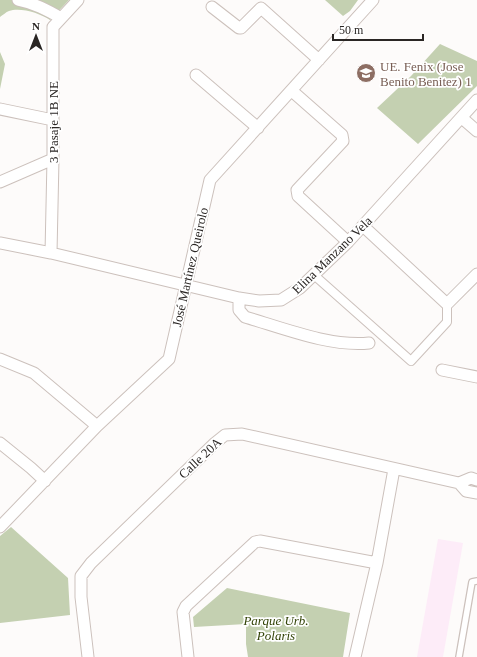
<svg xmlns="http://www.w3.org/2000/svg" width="477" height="657" font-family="Georgia,serif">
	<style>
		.commercial { fill: #fdecf8 }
		.green { fill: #c4d0b1 }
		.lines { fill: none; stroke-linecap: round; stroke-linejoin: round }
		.service-casing { stroke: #ccc1bc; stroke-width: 8 }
		.pedestrian-casing { stroke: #ccc1bc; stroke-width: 10 }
		.minor-casing { stroke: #ccc1bc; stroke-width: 13 }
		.service { stroke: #fff; stroke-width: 5.5 }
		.pedestrian { stroke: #fff; stroke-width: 8 }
		.minor { stroke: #fff; stroke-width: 11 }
		.labels { text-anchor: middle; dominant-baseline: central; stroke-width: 3.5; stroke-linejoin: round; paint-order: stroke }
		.education-label { font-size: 13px; fill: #785e54; stroke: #fff; text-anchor: start }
		.street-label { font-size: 13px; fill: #2a2624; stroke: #fff }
		.park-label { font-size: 13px; font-style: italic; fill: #324206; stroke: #fff }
	</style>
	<rect width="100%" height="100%" fill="#fdfbfa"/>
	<path class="commercial" d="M438 539 463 543 443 657H417Z"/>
	<path class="green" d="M0 0H69L50 20C40 13 20 7 9 11 6 12 3 15 0 17Z
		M325 0H358L350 11 343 16Z
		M440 44 477 61V86L418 144 377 108 411 76Z
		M0 52 5 64 0 89Z
		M11 527 68 578 70 615 0 623V536Z
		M227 588 350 613 343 657H248L246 644V624L194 627 193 617Z"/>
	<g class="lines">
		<defs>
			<path id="service" d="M459 657 472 582 477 581"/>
			<path id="pedestrian" d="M314 275 411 361 447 322V304"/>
			<path id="minor" d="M18 0C34 3 47 10 61 18
				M212 7 239 28H241L261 8 319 60
				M196 75 258 128
				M292 91 342 135 343 141 297 190 298 196 348 242
				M0 109 53 120
				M462 118 477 131
				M0 182 53 159
				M363 226 447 304 477 274
				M0 243 51 253 239 298 259 301 281 300 300 288 348 242 477 100
				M51 253 53 159V27L78 0
				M239 298V310L245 317C283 328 330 347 369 343
				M0 359 34 373 97 426
				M442 370 477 377
				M0 443 31 468 45 481
				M459 483 466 491 477 493
				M0 527 97 426 169 359 210 180 373 0
				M88 657 81 597V576L91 563 215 443 225 435 242 434 459 483 471 478 477 480
				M188 657 183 612 186 606 255 542 260 541 377 563
				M355 657 377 563 394 469"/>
		</defs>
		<use href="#service" class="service-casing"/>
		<use href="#pedestrian" class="pedestrian-casing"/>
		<use href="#minor" class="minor-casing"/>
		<use href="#service" class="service"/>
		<use href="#pedestrian" class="pedestrian"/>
		<use href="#minor" class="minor"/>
	</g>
	<defs>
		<symbol id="school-disc" viewBox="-11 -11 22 22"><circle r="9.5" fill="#8d6e63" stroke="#fff"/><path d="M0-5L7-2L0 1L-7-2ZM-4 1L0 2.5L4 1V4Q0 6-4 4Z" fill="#fff"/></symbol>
	</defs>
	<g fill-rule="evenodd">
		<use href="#school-disc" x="355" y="62" width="22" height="22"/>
	</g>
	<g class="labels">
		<g class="education-label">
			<text x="380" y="66">UE. Fenix (Jose<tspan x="380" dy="15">Benito Benitez) 1</tspan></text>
		</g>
		<g class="street-label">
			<text transform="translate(53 122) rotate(-90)">3 Pasaje 1B NE</text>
			<text transform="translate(332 255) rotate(-44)">Elina Manzano Vela</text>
			<text transform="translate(190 267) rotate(-77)">José Martínez Queirolo</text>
			<text transform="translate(200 458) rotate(-43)">Calle 20A</text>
		</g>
		<g class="park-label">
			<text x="276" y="620">Parque Urb.<tspan x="276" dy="15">Polaris</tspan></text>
		</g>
	</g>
	<g transform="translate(36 36)" stroke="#ffffff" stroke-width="3" paint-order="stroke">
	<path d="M0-3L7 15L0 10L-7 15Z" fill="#2a2624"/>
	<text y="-6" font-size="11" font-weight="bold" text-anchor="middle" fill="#2a2624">N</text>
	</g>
	<path d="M333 34v6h90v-6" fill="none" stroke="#2a2624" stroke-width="2"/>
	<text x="339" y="34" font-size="12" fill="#2a2624" stroke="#ffffff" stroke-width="3" paint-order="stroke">50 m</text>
</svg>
